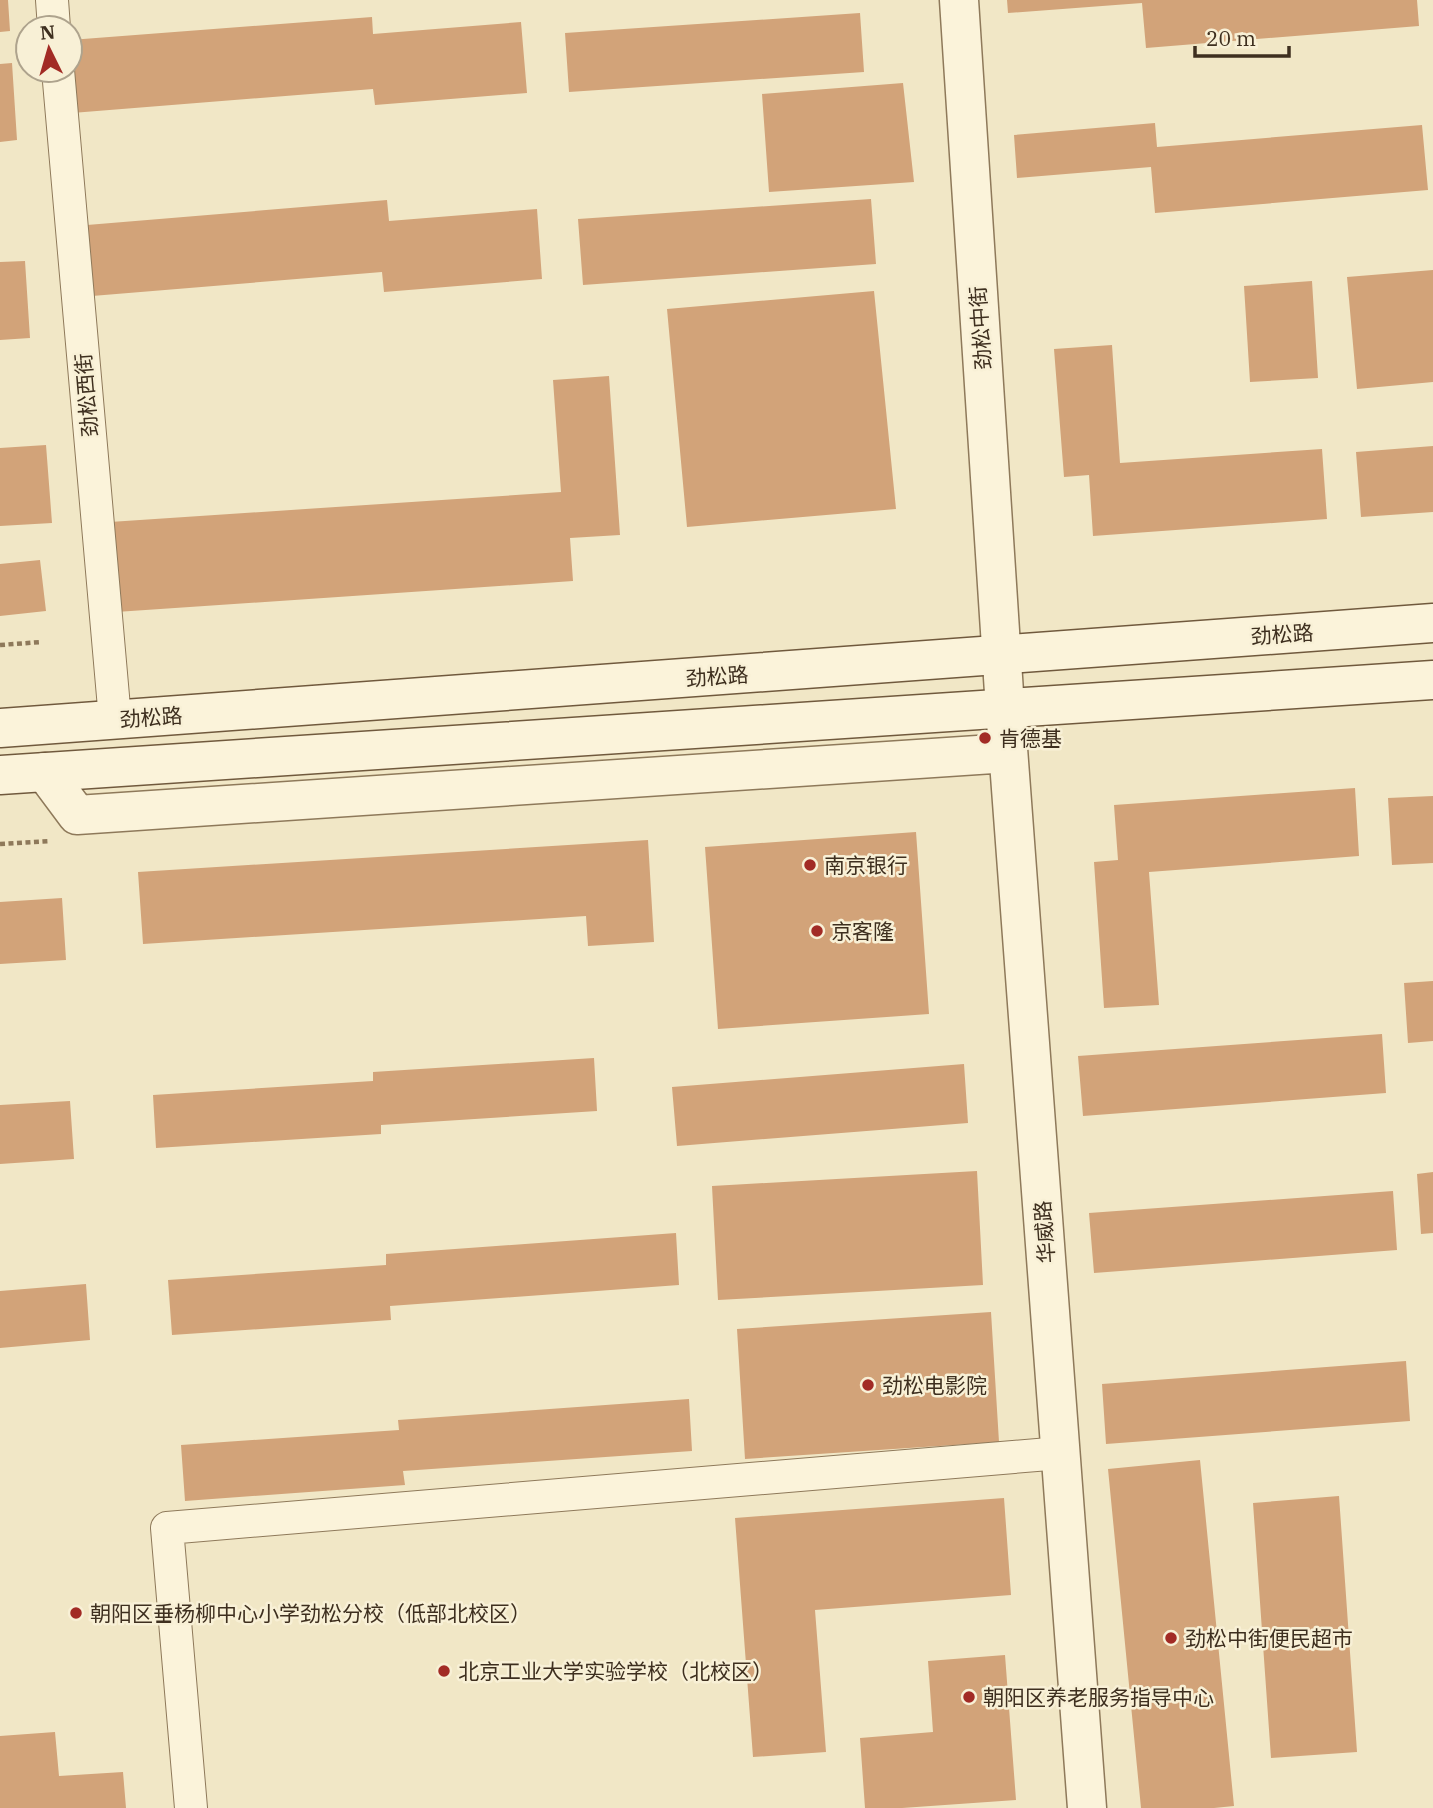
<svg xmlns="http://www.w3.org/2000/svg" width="1433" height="1808" font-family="'IBM Plex Serif','Noto Sans SC',serif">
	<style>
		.building { fill: #d2a379 }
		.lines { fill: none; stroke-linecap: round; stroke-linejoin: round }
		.minor-casing { stroke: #8e795a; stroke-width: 34 }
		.tertiary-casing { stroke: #8e795a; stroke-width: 41 }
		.secondary-casing { stroke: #70593d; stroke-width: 41 }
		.path { stroke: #8e795a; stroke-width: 4.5; stroke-dasharray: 5 3.5; stroke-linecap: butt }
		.minor { stroke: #fbf3da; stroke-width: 32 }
		.tertiary { stroke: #fbf3da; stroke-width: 38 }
		.secondary { stroke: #fbf3da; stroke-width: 38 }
		.poi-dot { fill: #a22b25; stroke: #f8f0d6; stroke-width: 2.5 }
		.labels { text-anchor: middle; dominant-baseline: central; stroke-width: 5; stroke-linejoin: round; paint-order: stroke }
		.street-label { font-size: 21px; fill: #3e2f1f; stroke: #f8f0d6 }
		.poi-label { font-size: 21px; fill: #3e2f1f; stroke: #f8f0d6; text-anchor: start }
	</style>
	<rect width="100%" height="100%" fill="#f1e7c6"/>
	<path class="building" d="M0 0H8L10 31 0 32Z
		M1007 0H1417L1419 26 1146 48 1142 3 1008 13Z
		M860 13 864 72 569 92 565 33Z
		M372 17 373 34 521 22 527 93 375 105 373 89 72 113 70 40Z
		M12 63 17 140 0 142V64Z
		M903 83 914 182 769 192 762 94Z
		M1155 123 1157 147 1422 125 1428 190 1155 213 1151 167 1017 178 1014 135Z
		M871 199 876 264 583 285 578 219Z
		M387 200 389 221 537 209 542 279 384 292 382 272 92 296 87 225Z
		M25 261 30 338 0 340V262Z
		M1433 270V382L1357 389 1347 277Z
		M1312 281 1318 378 1250 382 1244 286Z
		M874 291 896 509 687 527 667 309Z
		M1112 345 1120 463 1322 449 1327 519 1093 536 1089 475 1064 477 1054 349Z
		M609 376 620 535 570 538 573 581 116 612 110 522 561 492 553 380Z
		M46 445 52 523 0 526V448Z
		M1433 446V512L1361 517 1356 452Z
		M40 560 46 611 0 616V564Z
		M1355 788 1359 856 1149 872 1159 1005 1104 1008 1094 862 1118 860 1114 805Z
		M1433 796V863L1392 865 1388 798Z
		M916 832 929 1014 718 1029 705 847Z
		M648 840 654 942 588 946 586 916 143 944 138 872Z
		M62 898 66 960 0 964V902Z
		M1433 981V1041L1408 1043 1404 983Z
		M1382 1034 1386 1093 1083 1116 1078 1056Z
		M594 1058 597 1111 381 1125V1134L156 1148 153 1095 373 1081V1072Z
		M964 1064 968 1123 677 1146 672 1087Z
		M70 1101 74 1159 0 1164V1105Z
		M977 1171 983 1285 718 1300 712 1186Z
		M1433 1172V1233L1421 1234 1417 1174Z
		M1393 1191 1397 1250 1094 1273 1089 1213Z
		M676 1233 679 1285 390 1306 391 1320 172 1335 168 1280 386 1265V1254Z
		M86 1284 90 1340 0 1348V1291Z
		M991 1312 999 1442 745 1459 737 1329Z
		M1406 1361 1410 1421 1106 1444 1102 1384Z
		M689 1399 692 1451 403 1471 405 1485 185 1501 181 1445 399 1430 398 1420Z
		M1200 1460 1234 1806 1214 1808H1141L1108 1469Z
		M1339 1496 1357 1752 1271 1758 1253 1503Z
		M1004 1498 1011 1595 815 1610 826 1752 753 1757 735 1518Z
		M1005 1655 1016 1800 902 1808H865L860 1738 933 1732 928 1661Z
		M55 1732 59 1776 123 1772 126 1808H0V1736Z"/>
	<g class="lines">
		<defs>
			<path id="minor" d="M52 0 54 28
				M58 70 115 719
				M191 1808 167 1528 1061 1453"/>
			<path id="tertiary" d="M959 0 1005 708 1087 1808
				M45 772 77 815 1008 753"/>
			<path id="secondary" d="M0 728 1433 623
				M0 775 1433 680"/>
		</defs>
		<use href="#minor" class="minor-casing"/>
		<use href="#tertiary" class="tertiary-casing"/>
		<use href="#secondary" class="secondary-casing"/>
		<path class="path" d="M0 645 41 642
			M0 844 50 841"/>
		<use href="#minor" class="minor"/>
		<use href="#tertiary" class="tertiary"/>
		<use href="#secondary" class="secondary"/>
	</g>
	<g class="poi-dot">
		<circle cx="985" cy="738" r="7"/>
		<circle cx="810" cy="865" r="7"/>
		<circle cx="817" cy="931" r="7"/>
		<circle cx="868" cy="1385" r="7"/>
		<circle cx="76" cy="1613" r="7"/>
		<circle cx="1171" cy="1638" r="7"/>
		<circle cx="444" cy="1671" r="7"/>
		<circle cx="969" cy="1697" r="7"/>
	</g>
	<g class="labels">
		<g class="street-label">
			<text transform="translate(980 328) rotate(-94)">劲松中街</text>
			<text transform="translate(86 395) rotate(-95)">劲松西街</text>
			<text transform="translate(1282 634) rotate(-4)">劲松路</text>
			<text transform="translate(717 676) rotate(-4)">劲松路</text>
			<text transform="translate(151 717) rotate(-4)">劲松路</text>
			<text transform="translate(1044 1232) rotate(-94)">华威路</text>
		</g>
		<g class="poi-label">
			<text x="999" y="738">肯德基</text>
			<text x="824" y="865">南京银行</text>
			<text x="831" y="931">京客隆</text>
			<text x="882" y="1385">劲松电影院</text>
			<text x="90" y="1613">朝阳区垂杨柳中心小学劲松分校（低部北校区）</text>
			<text x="1185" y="1638">劲松中街便民超市</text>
			<text x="458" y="1671">北京工业大学实验学校（北校区）</text>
			<text x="983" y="1697">朝阳区养老服务指导中心</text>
		</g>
	</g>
	<g transform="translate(49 49) rotate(355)"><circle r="33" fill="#f8f0d6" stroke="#aea38d" stroke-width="2"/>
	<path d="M0-5L12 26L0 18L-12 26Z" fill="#a22b25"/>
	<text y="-10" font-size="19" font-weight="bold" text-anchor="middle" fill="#3e2f1f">N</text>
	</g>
	<path d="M1195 46v10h94v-10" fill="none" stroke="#3e2f1f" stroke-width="3.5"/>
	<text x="1206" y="46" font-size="21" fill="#3e2f1f" stroke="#f8f0d6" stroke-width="5" paint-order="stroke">20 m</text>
</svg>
